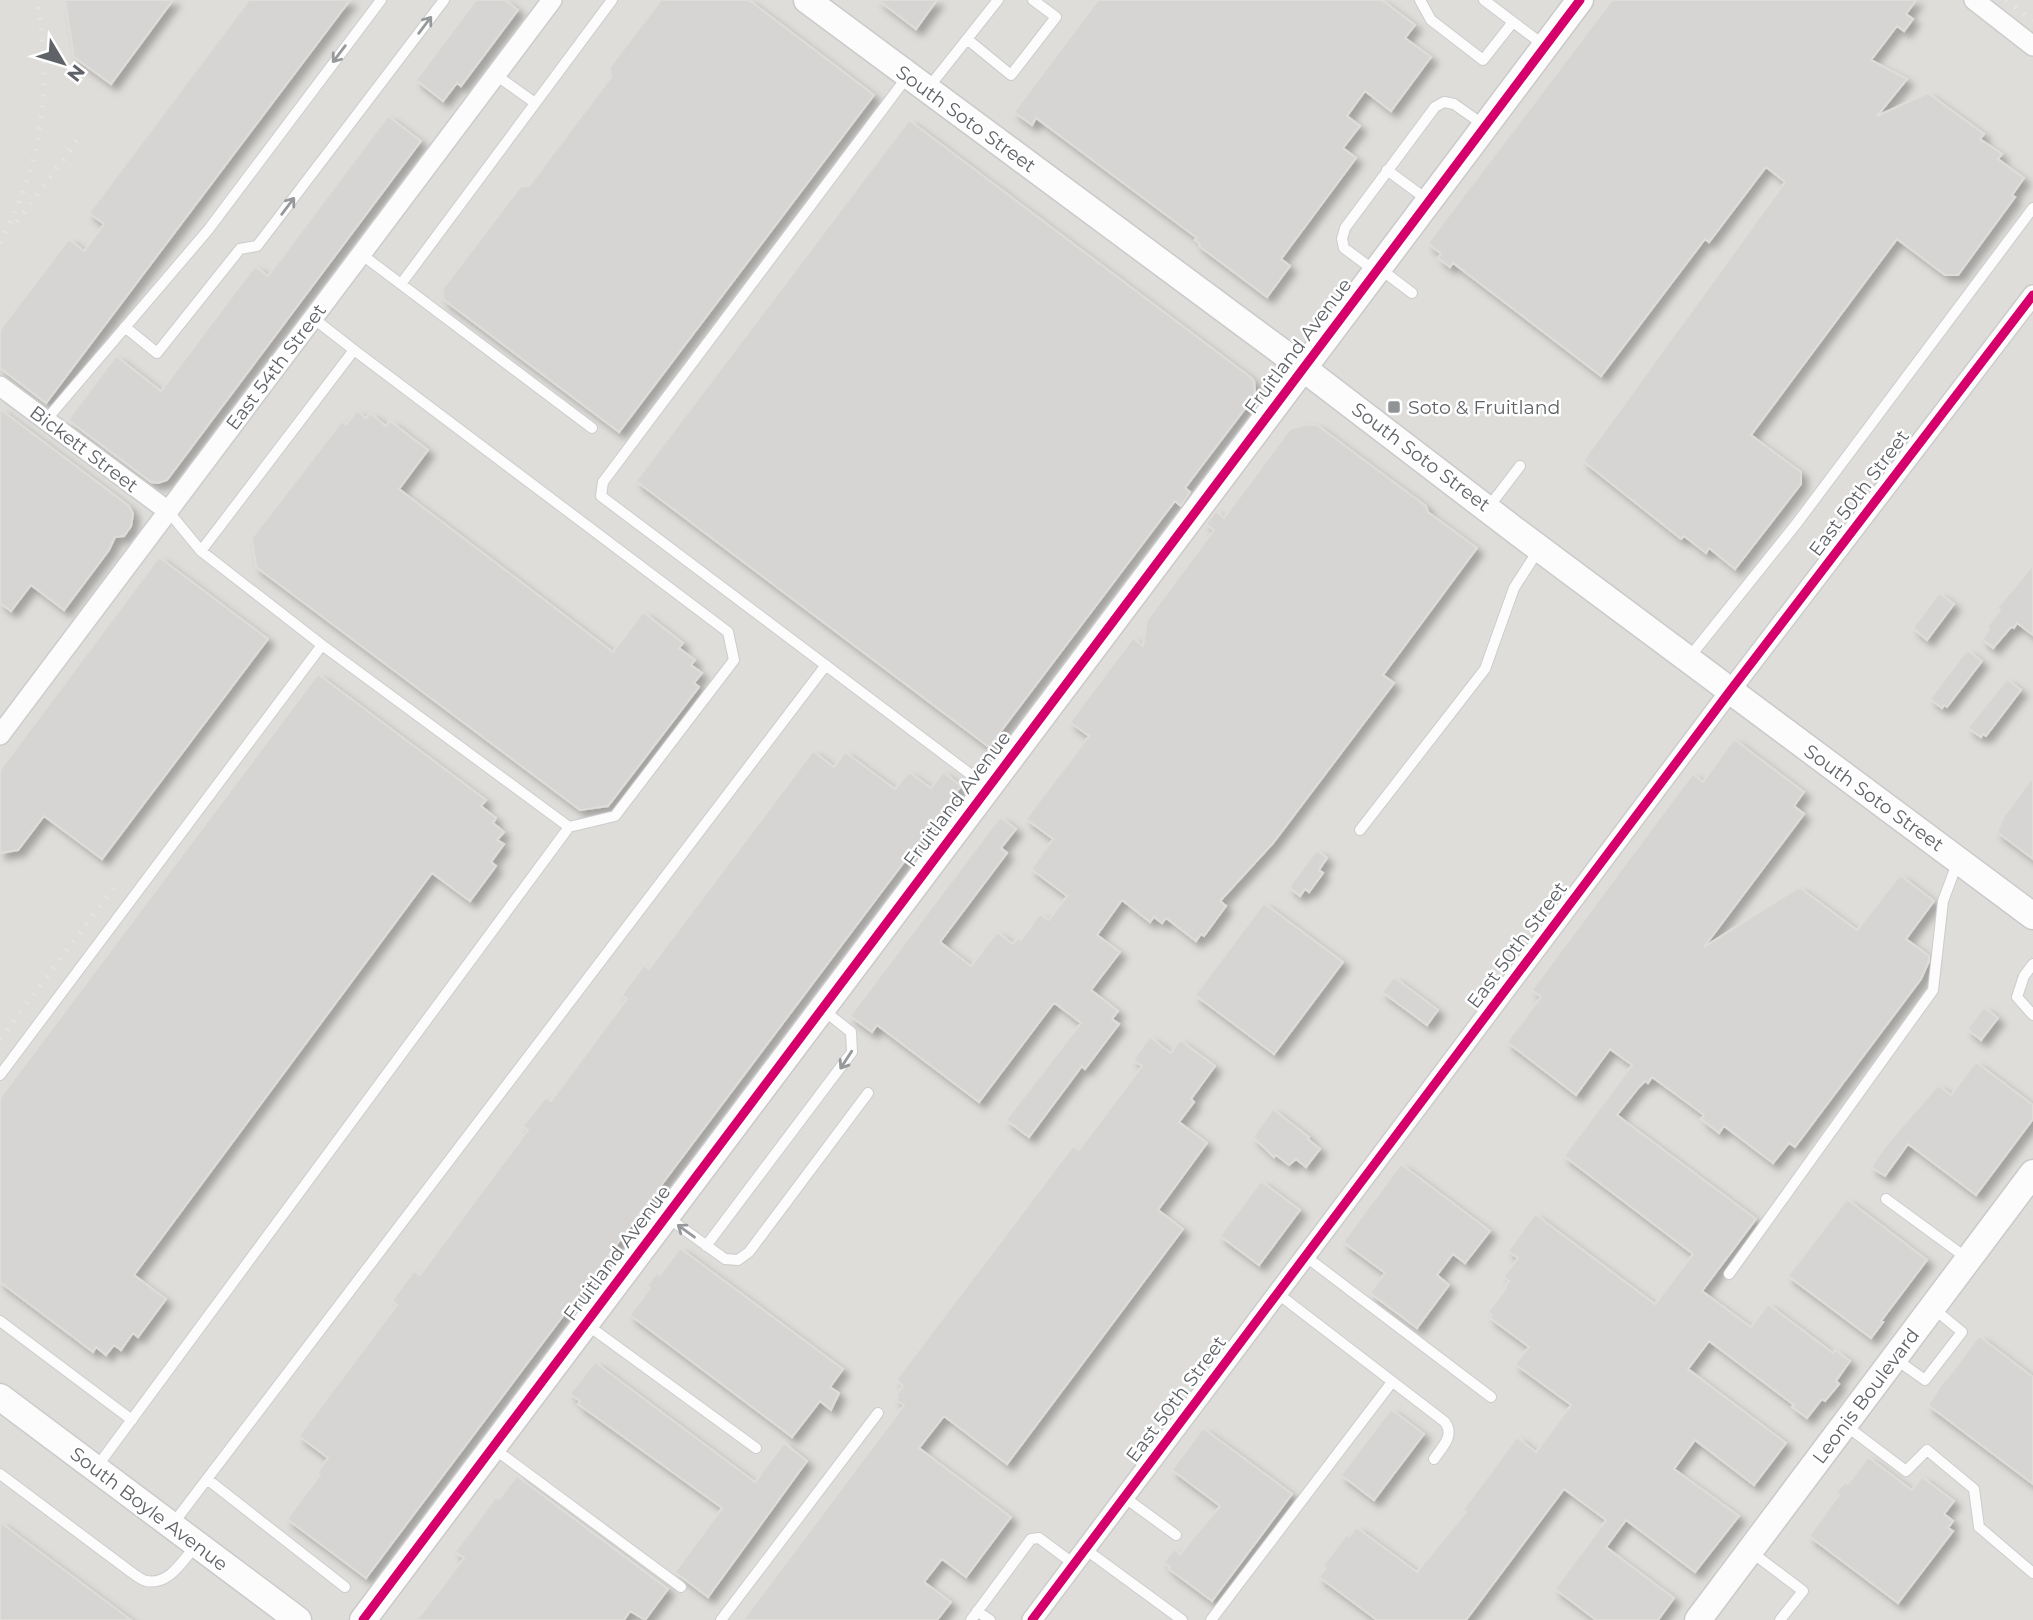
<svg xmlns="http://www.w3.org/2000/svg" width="2033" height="1620" font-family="Montserrat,sans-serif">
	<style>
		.industrial { fill: #dfddda }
		.building { fill: #d6d5d3; stroke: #deddd9; stroke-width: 2; filter: url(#shadow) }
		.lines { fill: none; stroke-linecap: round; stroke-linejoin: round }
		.lane-casing { stroke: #cbcccc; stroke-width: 12 }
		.street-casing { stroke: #cbcccc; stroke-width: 22 }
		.secondary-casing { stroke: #cacacb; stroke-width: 29 }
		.lane { stroke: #fdfcfc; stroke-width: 10 }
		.street { stroke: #fdfcfc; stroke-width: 19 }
		.secondary { stroke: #fdfcfc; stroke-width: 26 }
		.rail { stroke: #e4e4e4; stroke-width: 5; stroke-dasharray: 2 9; stroke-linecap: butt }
		.cycleway-casing { stroke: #fff; stroke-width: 13 }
		.cycleway { stroke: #d6006c; stroke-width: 9 }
		.oneway { stroke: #96999c }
		.poi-dot { fill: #919496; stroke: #fff; stroke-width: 2.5 }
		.labels { text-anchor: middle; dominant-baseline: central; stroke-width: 5; stroke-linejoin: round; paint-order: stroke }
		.street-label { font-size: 19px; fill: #5f6368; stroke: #fff }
		.poi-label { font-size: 19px; fill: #5f6368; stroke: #fff; text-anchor: start }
	</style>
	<defs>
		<filter id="shadow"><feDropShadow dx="6" dy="6" stdDeviation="3.5" flood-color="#0004"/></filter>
	</defs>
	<rect width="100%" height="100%" fill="#efeeea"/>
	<path class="industrial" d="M0 0H2033V1620H0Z"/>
	<path class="building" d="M65 0H173L111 84 74 57Z
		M249 0H350L46 403 0 368V330L69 239 84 251 104 224 89 213Z
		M476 0H505L518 10 461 86 457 83 443 101 416 80Z
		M661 0H749L874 95 619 432 444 300 442 290 520 187 529 186 611 77 610 67Z
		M878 0H937L916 29Z
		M1098 0H1382L1415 25 1405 38 1431 57 1391 111 1365 91 1347 116 1360 126 1343 148 1356 158 1281 259 1290 266 1267 297 1199 246 1200 244 1195 240 1197 238 1036 118 1032 125 1014 112Z
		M1612 0H1916L1906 14 1913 19 1904 31 1897 26 1871 60 1907 79 1877 116 1928 93 1984 134 1980 139 2002 154 1998 159 2024 178 2012 195 2015 197 1958 275H1945L1897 239 1751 435 1801 472V484L1735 569 1709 548 1706 553 1684 536 1681 539 1583 461 1785 182 1766 167 1709 242 1705 239 1601 376 1453 263 1450 267 1438 258 1441 254 1428 243Z
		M388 116 421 141 167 480 158 483 151 482 68 420 116 356 161 391 255 266 268 276Z
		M909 120 1249 376 1254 381 1255 390 1253 398 1185 488 1190 492 1181 506 1175 501 989 747 636 481Z
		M0 409 129 506 133 514 131 526 124 536 115 537 109 550 64 610 31 585 11 611 0 603Z
		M357 411 366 418 370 413 386 426 390 421 428 450 399 489 613 652 643 612 683 643 679 648 695 660 691 665 702 673 694 683 699 687 608 806 580 810 256 567 252 538 342 421 346 425Z
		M1304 425H1317L1426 506 1428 512 1477 548 1383 675 1394 683 1273 843 1220 901 1226 906 1204 936 1201 934 1196 941 1166 918 1162 923 1154 917 1150 922 1122 900 1097 935 1120 952 1091 990 1118 1011 1112 1019 1119 1024 1085 1069 1082 1066 1029 1137 1006 1120 1081 1023 1056 1004H1053L979 1102 877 1025 872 1032 850 1016 1000 817 1016 829 1001 848 1007 853 940 942 971 966 997 932 1013 944 1018 938 1021 940 1040 914 1049 920 1067 896 1031 869 1053 839 1026 819 1089 736 1070 722 1133 638 1143 646 1147 620 1214 530 1206 524 1216 511 1224 518 1290 429Z
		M159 557 268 639 102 859 44 816 18 850 0 853V770Z
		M2033 565V635L2017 623 2014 628 2011 627 1993 648 1982 639 1989 629 1987 627 2000 610 1997 608Z
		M1939 593 1954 604 1927 640 1913 628Z
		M1967 650 1982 661 1947 707 1944 705 1942 708 1930 699Z
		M318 674 486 800 481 806 496 818 493 823 504 832 497 840 504 844 491 862 496 866 470 901 432 873 134 1275 166 1299 138 1337 133 1333 121 1350 114 1345 106 1355 96 1347 93 1352 0 1282V1098Z
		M2007 679 2021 690 1986 736 1983 734 1981 737 1968 728Z
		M1734 739 1804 792 1794 806 1804 814 1704 947 1799 887 1857 930 1900 875 1934 901 1906 939 1929 956V961L1921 979 1795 1147 1789 1143 1773 1163 1724 1126 1719 1133 1701 1119 1704 1115 1652 1077 1648 1083 1645 1081 1639 1087 1617 1115 1756 1219 1702 1291 1751 1327 1768 1304 1833 1353 1835 1350 1850 1361 1836 1381 1839 1384 1825 1401 1822 1399 1807 1418 1792 1407 1794 1405 1709 1341 1688 1369 1786 1443 1754 1485 1695 1440 1674 1469 1739 1516 1695 1572 1626 1520 1606 1547 1674 1598 1658 1620H1596L1555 1589 1606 1520 1564 1489 1466 1620H1377L1319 1577 1326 1568 1323 1566 1346 1535 1349 1537 1356 1527 1417 1572 1466 1512 1463 1510 1517 1437 1536 1452 1571 1405 1515 1364 1529 1347 1490 1318 1492 1315 1488 1312 1506 1288 1505 1287 1509 1281 1503 1277 1518 1258 1508 1251 1535 1214 1655 1304 1693 1254 1564 1156 1632 1065 1610 1049 1576 1095 1507 1042 1541 997 1532 990 1673 800 1693 774 1703 782Z
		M813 751 834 767 845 752 895 789 909 772 931 788 943 772 961 786 366 1578 287 1519 320 1475 317 1473 328 1458 299 1436 397 1305 392 1301 414 1271 420 1275 528 1130 523 1126 546 1097 551 1101 627 999 622 995 644 965 649 969Z
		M2033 777V859L1997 832 2004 816Z
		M1317 850 1327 858 1319 870 1323 873 1309 892 1305 889 1300 896 1289 887Z
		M1264 903 1343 962 1274 1054 1195 995Z
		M1394 977 1438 1010 1427 1025 1382 992Z
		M1984 1007 1998 1018 1981 1040 1967 1029Z
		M1150 1037 1171 1053 1180 1040 1215 1066 1191 1099 1194 1102 1179 1122 1207 1143 1158 1210 1183 1229 1007 1464 944 1416 919 1448 1011 1517 966 1577 942 1559 924 1582 951 1602 937 1620H743L904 1405 896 1400 898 1397 896 1396 903 1386 896 1380 1073 1146 1079 1150 1142 1066 1133 1060Z
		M1976 1062 2033 1105V1119L1976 1195 1908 1144 1885 1176 1871 1167 1887 1144 1938 1085 1951 1095Z
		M1273 1109 1309 1137 1308 1139 1320 1149 1306 1167 1296 1159 1289 1165 1276 1155 1274 1157 1253 1137Z
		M1401 1164 1490 1231 1465 1263 1453 1254 1437 1275 1449 1285 1417 1328 1370 1293 1385 1273 1343 1242Z
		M1261 1181 1300 1210 1259 1265 1220 1236Z
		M1847 1199 1927 1260 1881 1321 1883 1322 1871 1338 1788 1276Z
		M680 1248 843 1369 830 1387 839 1393 831 1410 820 1401 792 1437 630 1315 650 1288 647 1286 657 1273 660 1275Z
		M1979 1336 2033 1377V1484L1928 1405 1945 1379 1946 1380Z
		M595 1362 755 1482 784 1443 807 1461 708 1597 675 1572 722 1508 578 1404 580 1401 570 1394Z
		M1391 1409 1424 1434 1374 1500 1341 1475Z
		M1203 1428 1292 1494 1212 1601 1169 1569 1170 1567 1164 1562 1174 1549 1180 1554 1220 1506 1172 1470Z
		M1868 1457 1912 1490 1922 1477 1954 1501 1944 1514 1953 1521 1948 1528 1953 1531 1898 1603 1809 1536 1839 1495 1836 1493 1845 1482 1848 1484Z
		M517 1476 668 1589 645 1620 630 1611 624 1620H417L464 1558 455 1552 496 1497 499 1499Z
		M0 1522 131 1620H0Z"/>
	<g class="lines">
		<defs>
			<path id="lane" d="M1420 0 1431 20 1483 60 1513 22
				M1484 0 1545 46
				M967 39 1011 75 1056 17 1033 0
				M496 75 535 103
				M907 77 603 482 601 496 986 786
				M929 87 998 0
				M1387 170 1429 201
				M361 254 592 428
				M1379 268 1412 293
				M1375 271 1344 248 1342 239 1345 228 1435 107 1444 102 1454 104 1485 126
				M401 284 612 0
				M125 327 157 353 240 249 257 246 444 0
				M46 420 208 230 381 0
				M1488 508 1520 466
				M168 511 201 551 322 645 569 827
				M201 551 354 350 313 318
				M1688 659 1797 523 2033 208
				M1360 830 1485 669 1514 588 1539 549
				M2033 964 2024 976 2017 997 2033 1015
				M0 1075 322 645
				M1886 1199 1968 1259
				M667 1217 725 1259 738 1260 749 1252 868 1093
				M706 1246 852 1052 851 1032 822 1009
				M1305 1256 1491 1397
				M1729 1274 1933 990 1943 901 1958 861
				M1277 1293 1445 1422C1455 1436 1442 1447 1434 1459
				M0 1321 132 1420
				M586 1324 756 1448
				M1894 1358 1925 1380 1962 1332 1933 1308
				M1845 1425 1906 1471 1927 1450 1974 1489 1979 1527 2033 1573
				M493 1448 681 1587
				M96 1468 569 827 615 816 734 660 728 632 354 350
				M0 1474 131 1572C135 1575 142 1580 146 1581 169 1586 184 1559 196 1545
				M207 1479 345 1587
				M1124 1497 1176 1535
				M172 1525 826 665
				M1085 1549 1182 1620
				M1750 1551 1803 1591 1780 1620
				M977 1611 990 1620
				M721 1620 878 1413
				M971 1620 1031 1539 1039 1538 1074 1564
				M1211 1620 1392 1382"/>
			<path id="street" d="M1974 0 2033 46
				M0 386 168 511
				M0 735 552 0
				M1032 1620 1730 691 2033 295"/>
			<path id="secondary" d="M807 0 1282 352 1516 531 2033 916
				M0 1397 298 1620
				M363 1620 1580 0
				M1698 1620 2033 1173"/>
		</defs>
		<use href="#lane" class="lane-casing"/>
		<use href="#street" class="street-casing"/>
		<use href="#secondary" class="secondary-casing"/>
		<use href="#lane" class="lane"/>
		<use href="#street" class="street"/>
		<use href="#secondary" class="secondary"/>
		<path class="rail" d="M2006 0 2033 21
			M17 222 79 138
			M0 243C42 164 53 88 37 0
			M0 1039 115 886"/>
		<defs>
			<path id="cycleway" d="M363 1620 1580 0
				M1032 1620 1730 691 2033 295"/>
		</defs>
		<use href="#cycleway" class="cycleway-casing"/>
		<use href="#cycleway" class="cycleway"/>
	</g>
	<defs><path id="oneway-shaft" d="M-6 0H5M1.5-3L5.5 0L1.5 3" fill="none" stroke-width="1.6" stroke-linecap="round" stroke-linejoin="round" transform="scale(1.75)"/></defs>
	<g class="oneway">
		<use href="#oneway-shaft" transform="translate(425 25) rotate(-53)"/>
		<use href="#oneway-shaft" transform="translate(339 54) rotate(127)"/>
		<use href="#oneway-shaft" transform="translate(288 206) rotate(-53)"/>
		<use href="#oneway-shaft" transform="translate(846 1060) rotate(123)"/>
		<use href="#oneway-shaft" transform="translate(686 1231) rotate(-144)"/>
	</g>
	<rect class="poi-dot" x="1387" y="400" width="14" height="14" rx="3.5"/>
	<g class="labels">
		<g class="street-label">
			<text transform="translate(966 119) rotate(36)">South Soto Street</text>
			<text transform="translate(1298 346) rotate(-53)">Fruitland Avenue</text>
			<text transform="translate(276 367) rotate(-53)">East 54th Street</text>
			<text transform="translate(84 449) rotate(37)">Bickett Street</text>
			<text transform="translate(1421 457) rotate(37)">South Soto Street</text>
			<text transform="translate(1859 493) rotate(-53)">East 50th Street</text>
			<text transform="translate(1874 798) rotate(36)">South Soto Street</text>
			<text transform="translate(957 799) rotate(-53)">Fruitland Avenue</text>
			<text transform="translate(1517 945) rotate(-53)">East 50th Street</text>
			<text transform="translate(617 1253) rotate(-53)">Fruitland Avenue</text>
			<text transform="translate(1866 1396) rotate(-53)">Leonis Boulevard</text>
			<text transform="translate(1176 1399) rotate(-53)">East 50th Street</text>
			<text transform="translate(149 1509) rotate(37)">South Boyle Avenue</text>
		</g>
		<g class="poi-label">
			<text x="1408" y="407">Soto &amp; Fruitland</text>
		</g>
	</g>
	<g transform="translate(63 63) rotate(128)" stroke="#ffffff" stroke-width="5" paint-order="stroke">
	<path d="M0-5L12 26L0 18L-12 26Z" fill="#5f6368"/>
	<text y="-10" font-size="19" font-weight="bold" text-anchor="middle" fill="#5f6368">N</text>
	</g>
</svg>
